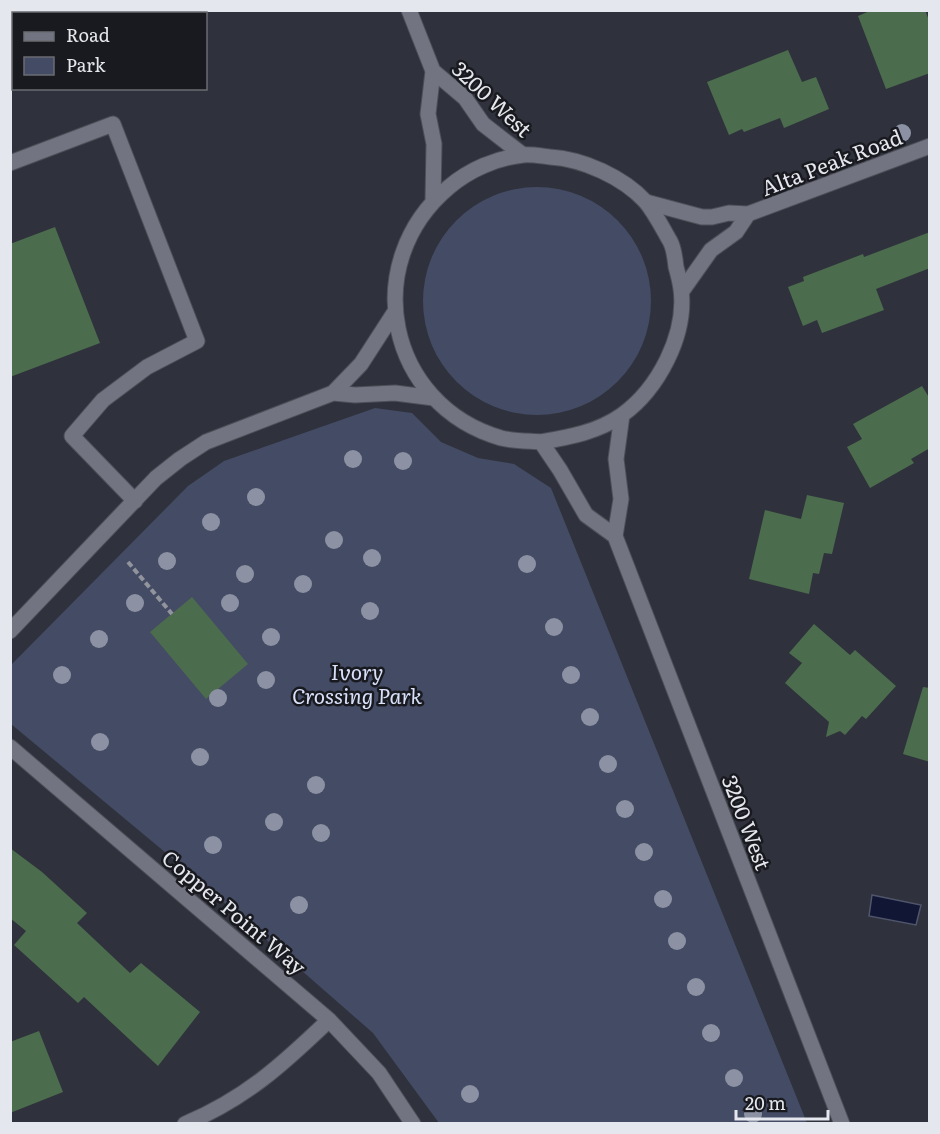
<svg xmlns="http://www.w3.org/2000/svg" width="940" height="1134" font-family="Literata,serif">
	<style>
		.green { fill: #444b64 }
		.water { fill: #101634; stroke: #50556c; stroke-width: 1.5 }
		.building { fill: #4c6c4e }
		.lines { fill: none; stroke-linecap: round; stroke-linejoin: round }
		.service-casing { stroke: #4d4f58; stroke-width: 17 }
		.minor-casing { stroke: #4d4f58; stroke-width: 17 }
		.tertiary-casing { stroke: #4d4f58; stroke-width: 17 }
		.path { stroke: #92949d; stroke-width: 4; stroke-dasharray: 6 3; stroke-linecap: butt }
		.service { stroke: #727581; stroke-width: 15 }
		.minor { stroke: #727581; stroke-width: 15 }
		.tertiary { stroke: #727581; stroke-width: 15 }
		.tree { fill: #8c92a4 }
		.labels { text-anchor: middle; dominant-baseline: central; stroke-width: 5; stroke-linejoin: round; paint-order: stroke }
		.street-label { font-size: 21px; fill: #e5e7ee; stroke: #181a1f }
		.park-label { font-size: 21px; font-style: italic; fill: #d9e1fa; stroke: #181a1f }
	</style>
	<rect width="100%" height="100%" fill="#2f323c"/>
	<path class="green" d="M423 301a114 114 0 1 1 228 0a114 114 0 1 1-228 0Z
		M375 408 412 413 441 442 478 458 514 464 551 488 807 1123H439L373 1033 190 873 11 724V665L188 486 224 461Z"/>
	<path class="water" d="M872 895 921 905 916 925 869 916Z"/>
	<path class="building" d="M872 10H925L930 23V73L886 89 858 16Z
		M788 50 802 82 816 77 829 109 784 128 780 118 744 132 742 129 729 135 707 82Z
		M55 227 100 343 10 377V244Z
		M930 232V268L876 289 884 310 822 333 817 320 803 326 788 287 804 281 803 277 863 254 864 257Z
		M922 386 930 399V448L911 459 914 463 870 488 847 447 862 439 853 424Z
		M807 495 844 503 832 554 824 553 819 574 813 573 809 594 749 579 765 510 801 519Z
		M192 597 248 664 206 699 150 632Z
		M814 624 850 655 855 650 896 686 866 719 862 716 845 735 840 731 826 737 829 722 785 683 802 663 789 653Z
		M923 687 930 688V762L903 754Z
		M10 848 42 872 87 913 77 923 130 973 141 963 200 1012 158 1066 84 997 78 1003 14 945 26 931 10 918Z
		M39 1031 63 1092 10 1113V1042Z"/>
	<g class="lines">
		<defs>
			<path id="service" d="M10 163 113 124 197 341 147 367 103 400 72 436 135 501"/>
			<path id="minor" d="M646 202 702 217H712L729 213 748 214 930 146
				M682 291 711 250 736 232 748 214
				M333 393 361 364 394 313
				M10 631 156 478 180 459 206 442 333 393 355 395 395 393 434 398
				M10 747 329 1020 379 1073 413 1124
				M185 1124C246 1098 282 1065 329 1020"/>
			<path id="tertiary" d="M409 10 433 71 465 98 483 124 523 155
				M433 200 434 144 428 114 433 71
				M622 415 616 459 621 499 615 536 842 1124
				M541 442C570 437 598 432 622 415 658 389 687 335 681 289 680 282 678 274 676 267 675 258 674 248 670 241 663 229 655 213 646 202 623 177 583 159 550 157 541 156 531 154 523 155 496 158 469 170 449 187 358 263 387 405 501 438 513 441 528 441 541 442L560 470 586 515 615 536"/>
		</defs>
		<use href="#service" class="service-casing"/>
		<use href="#minor" class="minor-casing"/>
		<use href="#tertiary" class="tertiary-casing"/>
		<path class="path" d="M128 562 172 614"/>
		<use href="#service" class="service"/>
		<use href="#minor" class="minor"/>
		<use href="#tertiary" class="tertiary"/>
	</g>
	<g class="tree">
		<circle cx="902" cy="133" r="9"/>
		<circle cx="353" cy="459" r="9"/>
		<circle cx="403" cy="461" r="9"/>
		<circle cx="256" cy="497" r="9"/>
		<circle cx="211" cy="522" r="9"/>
		<circle cx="334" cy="540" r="9"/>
		<circle cx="372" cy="558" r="9"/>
		<circle cx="167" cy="561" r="9"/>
		<circle cx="527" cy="564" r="9"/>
		<circle cx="245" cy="574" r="9"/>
		<circle cx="303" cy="584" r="9"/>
		<circle cx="135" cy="603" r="9"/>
		<circle cx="230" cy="603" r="9"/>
		<circle cx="370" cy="611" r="9"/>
		<circle cx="554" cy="627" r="9"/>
		<circle cx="271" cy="637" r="9"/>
		<circle cx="99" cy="639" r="9"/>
		<circle cx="62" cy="675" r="9"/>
		<circle cx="571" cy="675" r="9"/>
		<circle cx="266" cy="680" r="9"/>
		<circle cx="218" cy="698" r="9"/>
		<circle cx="590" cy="717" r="9"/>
		<circle cx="100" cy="742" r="9"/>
		<circle cx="200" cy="757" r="9"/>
		<circle cx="608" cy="764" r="9"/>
		<circle cx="316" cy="785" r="9"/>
		<circle cx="625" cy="809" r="9"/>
		<circle cx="274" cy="822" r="9"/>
		<circle cx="321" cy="833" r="9"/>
		<circle cx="213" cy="845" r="9"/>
		<circle cx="644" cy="852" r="9"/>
		<circle cx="663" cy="899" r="9"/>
		<circle cx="299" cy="905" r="9"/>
		<circle cx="677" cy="941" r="9"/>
		<circle cx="696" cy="987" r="9"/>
		<circle cx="711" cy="1033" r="9"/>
		<circle cx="734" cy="1078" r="9"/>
		<circle cx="470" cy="1094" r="9"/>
		<circle cx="753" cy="1114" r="9"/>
	</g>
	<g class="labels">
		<g class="street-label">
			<text transform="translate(493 98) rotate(43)">3200 West</text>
			<text transform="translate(831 161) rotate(-21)">Alta Peak Road</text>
			<text transform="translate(748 822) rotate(69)">3200 West</text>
			<text transform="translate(235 911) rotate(40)">Copper Point Way</text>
		</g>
		<g class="park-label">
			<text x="357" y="670">Ivory<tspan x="357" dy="24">Crossing Park</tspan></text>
		</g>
	</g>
	<rect width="940" height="1134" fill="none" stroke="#e5e7ee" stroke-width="24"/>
	<rect x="12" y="12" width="195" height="78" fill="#181a1f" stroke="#6a6c72" stroke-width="1.5"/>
	<rect x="24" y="32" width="30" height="9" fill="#727581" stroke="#6a6c72" stroke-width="1.5"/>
	<text x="66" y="42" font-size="18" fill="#e5e7ee">Road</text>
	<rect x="24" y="57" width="30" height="18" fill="#444b64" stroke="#6a6c72" stroke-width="1.5"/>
	<text x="66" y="72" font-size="18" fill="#e5e7ee">Park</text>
	<path d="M736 1110v9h92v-9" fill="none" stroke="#e5e7ee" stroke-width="3"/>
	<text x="745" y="1110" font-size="18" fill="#e5e7ee" stroke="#181a1f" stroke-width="4.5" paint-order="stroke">20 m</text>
</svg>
